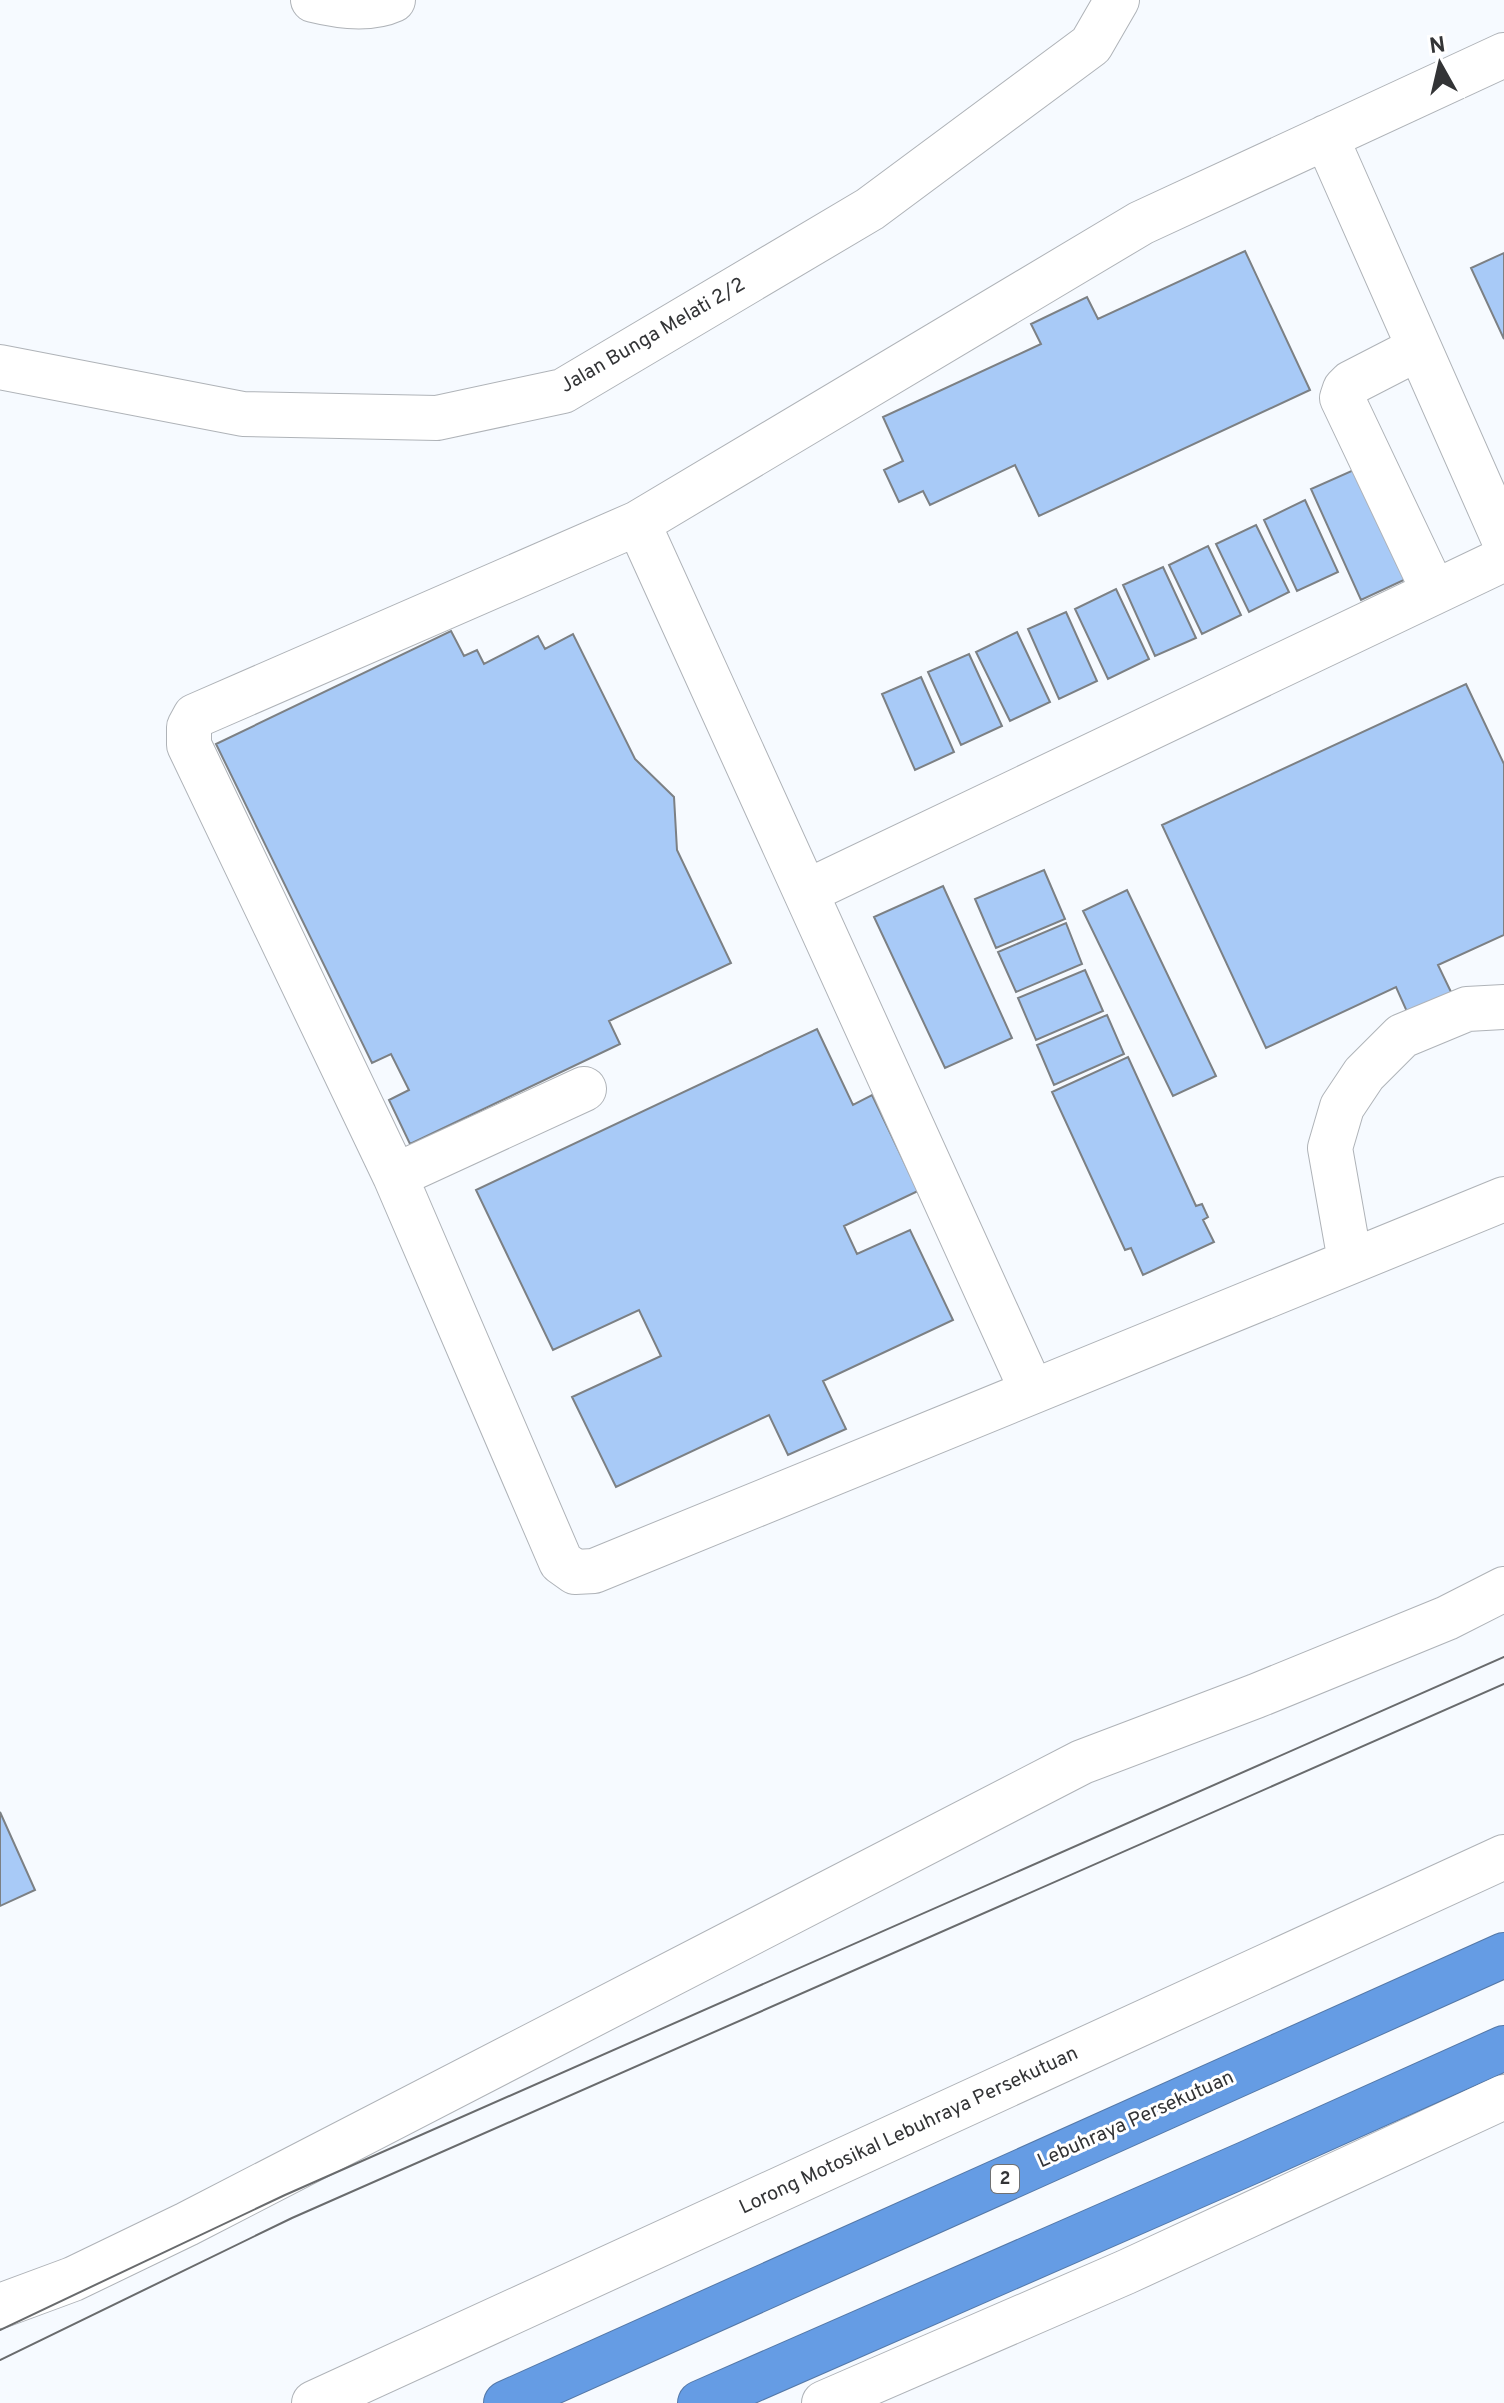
<svg xmlns="http://www.w3.org/2000/svg" width="1504" height="2403" font-family="Overpass,sans-serif">
	<style>
		.building { fill: #a8caf7; stroke: #7c8084; stroke-width: 2 }
		.lines { fill: none; stroke-linecap: round; stroke-linejoin: round }
		.minor-casing { stroke: #afb3b8; stroke-width: 46 }
		.highway-casing { stroke: #5478a7; stroke-width: 46 }
		.minor { stroke: #fff; stroke-width: 44 }
		.highway { stroke: #659ce4; stroke-width: 44 }
		.tram { stroke: #696b6d; stroke-width: 2 }
		.labels { text-anchor: middle; dominant-baseline: central; stroke-width: 6; stroke-linejoin: round; paint-order: stroke }
		.shield { fill: #fff; stroke: #707172; stroke-width: 2 }
		.shield-label { font-size: 18px; font-weight: bold; fill: #333436 }
		.street-label { font-size: 20px; fill: #333436; stroke: #fff }
	</style>
	<rect width="100%" height="100%" fill="#f6faff"/>
	<path class="building" d="M1245 251 1310 390 1039 516 1015 465 930 505 923 491 899 502 884 470 903 461 883 417 1041 344 1031 324 1087 297 1098 319Z
		M1504 253V339L1471 268Z
		M1356 469 1406 579 1361 600 1311 489Z
		M1305 500 1338 572 1297 591 1264 520Z
		M1256 525 1289 592 1249 612 1216 544Z
		M1208 546 1241 615 1202 634 1169 565Z
		M1163 567 1196 638 1155 656 1123 585Z
		M1116 589 1149 659 1108 679 1075 609Z
		M1066 612 1097 681 1059 699 1028 629Z
		M451 631 464 656 477 650 484 664 538 636 545 649 573 634 635 759 674 797 677 850 731 963 609 1021 620 1044 410 1144 389 1100 409 1090 391 1054 372 1063 216 744Z
		M1017 632 1050 702 1010 721 976 652Z
		M969 654 1002 726 961 745 928 672Z
		M921 677 954 752 915 770 882 694Z
		M1466 684 1504 764V935L1438 965 1452 994 1408 1014 1396 987 1266 1048 1162 825Z
		M1044 870 1065 919 996 948 975 899Z
		M943 886 1012 1038 945 1068 874 917Z
		M1127 890 1216 1076 1173 1096 1083 911Z
		M1066 923 1082 964 1016 992 998 952Z
		M1085 970 1103 1011 1036 1040 1018 998Z
		M1107 1015 1124 1054 1054 1085 1037 1045Z
		M817 1029 853 1105 872 1095 918 1191 844 1226 857 1254 910 1230 953 1320 823 1381 846 1429 788 1455 769 1415 616 1487 572 1397 661 1356 639 1310 553 1350 476 1190Z
		M1128 1057 1196 1206 1202 1204 1208 1217 1203 1220 1214 1242 1143 1275 1131 1248 1125 1250 1052 1092Z
		M0 1812 35 1890 0 1906Z"/>
	<g class="lines">
		<defs>
			<path id="minor" d="M313 0C337 6 369 11 393 0
				M1504 55 1141 223 638 523 195 716 189 727V745L395 1176 561 1562 575 1572 594 1571 1504 1199
				M1326 137 1504 540
				M1419 348 1351 383 1345 389 1342 398 1434 592
				M0 367 243 414 437 418 563 391 870 209 1091 45 1117 0
				M638 523 1032 1391
				M806 892 1504 559
				M395 1176 584 1089
				M1350 1261 1330 1148 1342 1107 1364 1074 1402 1036 1467 1009 1504 1007
				M0 2306 73 2279 187 2224 1082 1762 1256 1696 1447 1618 1504 1589
				M314 2403 1504 1857
				M824 2403 1126 2272 1504 2097"/>
			<path id="highway" d="M506 2403 1504 1955
				M700 2403 1248 2163 1504 2048"/>
		</defs>
		<use href="#minor" class="minor-casing"/>
		<use href="#highway" class="highway-casing"/>
		<use href="#minor" class="minor"/>
		<use href="#highway" class="highway"/>
		<path class="tram" d="M0 2330 285 2195 1504 1657
			M0 2360 292 2218 1504 1684"/>
	</g>
	<g class="labels">
		<rect class="shield" x="991" y="2165" width="28" height="28" rx="6"/>
		<g class="shield-label">
			<text x="1005" y="2179">2</text>
		</g>
		<g class="street-label">
			<text transform="translate(653 336) rotate(-30)">Jalan Bunga Melati 2/2</text>
			<text transform="translate(1136 2120) rotate(-24)">Lebuhraya Persekutuan</text>
			<text transform="translate(909 2131) rotate(-25)">Lorong Motosikal Lebuhraya Persekutuan</text>
		</g>
	</g>
	<g transform="translate(1440 64) rotate(352)" stroke="#ffffff" stroke-width="6" paint-order="stroke">
	<path d="M0-6L14 30L0 20L-14 30Z" fill="#333436"/>
	<text y="-12" font-size="22" font-weight="bold" text-anchor="middle" fill="#333436">N</text>
	</g>
</svg>
